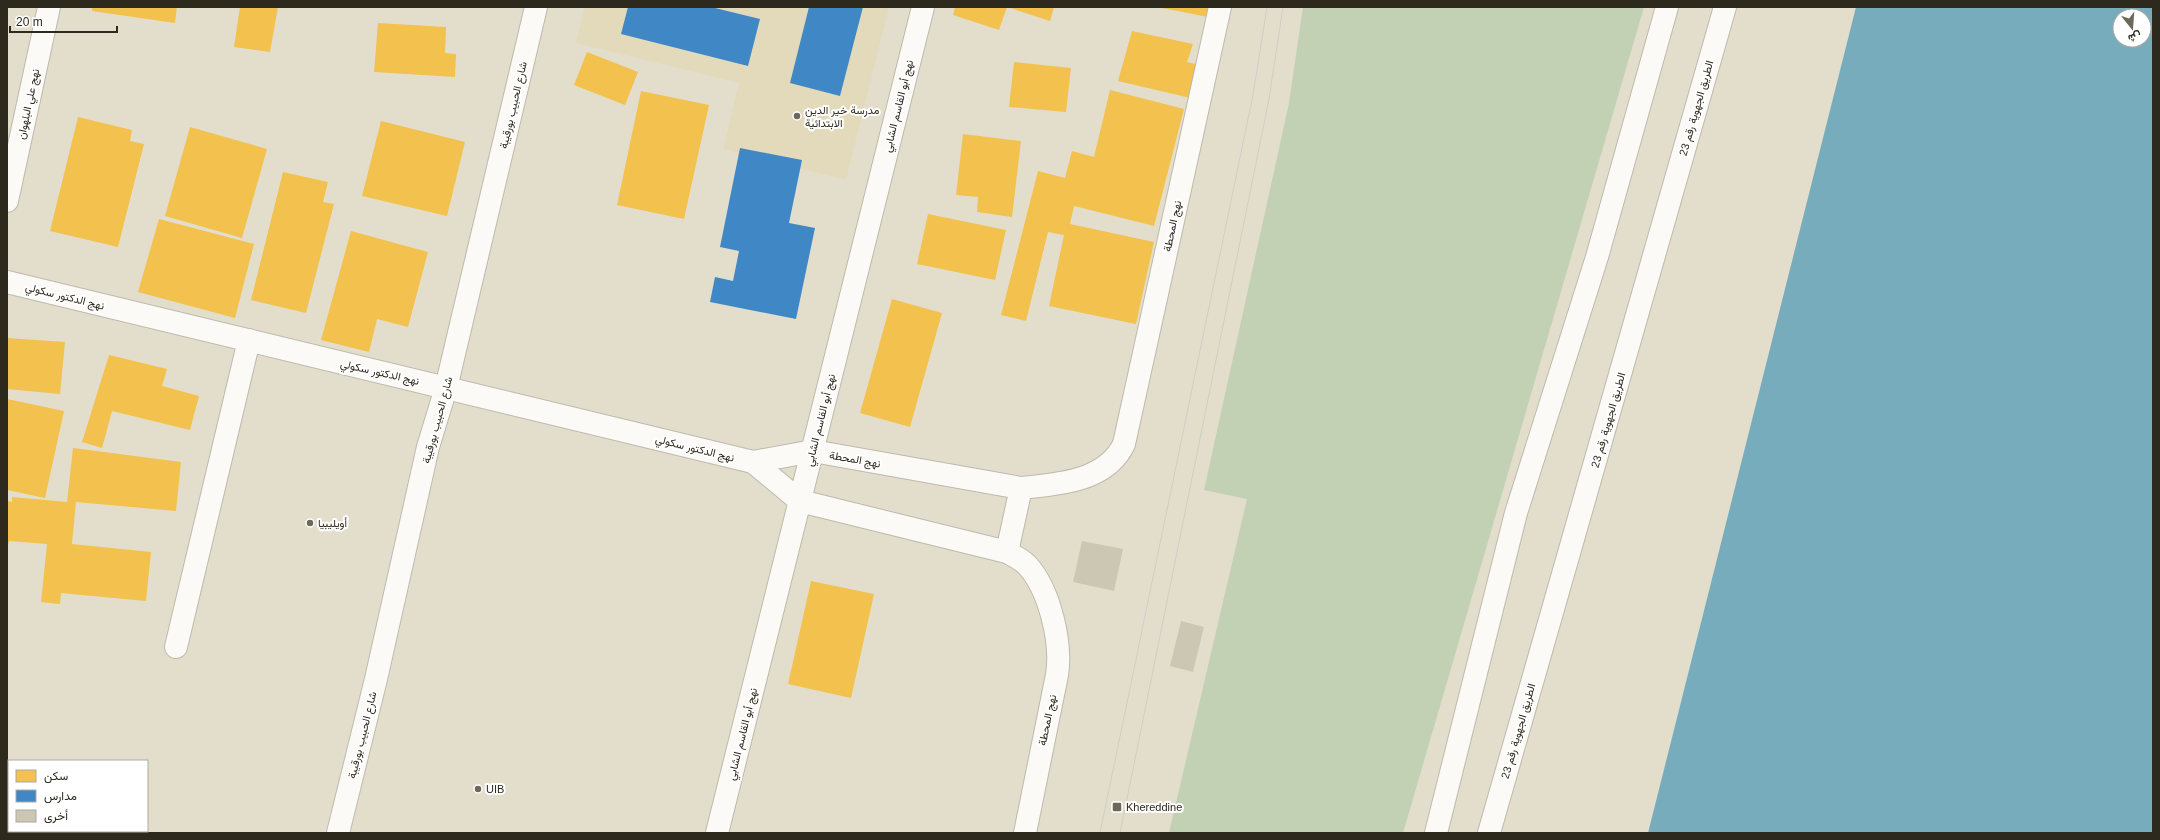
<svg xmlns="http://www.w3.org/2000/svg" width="2160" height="840" font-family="Helvetica,Vazirmatn,sans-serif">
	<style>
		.built { fill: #e2dabb }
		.grass { fill: #c2d0b4 }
		.water { fill: #76acbb; fill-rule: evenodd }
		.homes { fill: #f2c14e }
		.schools { fill: #3f88c5 }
		.building { fill: #ccc7b2 }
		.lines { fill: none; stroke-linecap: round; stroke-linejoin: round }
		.minor-casing { stroke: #bdb9ac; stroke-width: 24 }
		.major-casing { stroke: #bdb9ac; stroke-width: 24 }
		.minor { stroke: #fbfaf7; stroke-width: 22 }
		.major { stroke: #fbfaf7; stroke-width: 22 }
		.tram { stroke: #cfcdc8; stroke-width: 1 }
		.poi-dot { fill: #6d685a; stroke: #fff; stroke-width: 1.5 }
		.labels { text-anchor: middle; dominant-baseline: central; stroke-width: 4; stroke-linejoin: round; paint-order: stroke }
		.street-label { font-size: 11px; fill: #2d291c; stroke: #fff }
		.poi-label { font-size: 11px; fill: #2d291c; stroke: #fff; text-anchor: start }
	</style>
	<rect width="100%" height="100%" fill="#e3decc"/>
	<path class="built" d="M584 7H889L846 180 723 149 739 83 576 43Z"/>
	<path class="grass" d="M1303 7H1644L1403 833H1169L1247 499 1204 490 1289 103Z"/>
	<path class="water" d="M1856 7H2153V833H1648ZM2120 16H2144V40H2120Z"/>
	<path class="homes" d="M92 7H177L175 23 92 11Z
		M240 7H278L270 52 234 47Z
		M955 7H1007L999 30 953 15Z
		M1007 7H1054L1050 21Z
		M1157 7H1210L1208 17Z
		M378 23 446 27 445 53 456 54 455 77 374 72Z
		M1132 31 1193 44 1187 62 1207 67 1199 100 1118 81Z
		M587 52 638 72 625 105 574 85Z
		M1014 62 1071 68 1066 112 1009 107Z
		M1110 90 1184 109 1154 226 1074 206 1070 224 1154 242 1136 324 1049 306 1064 235 1048 232 1026 321 1001 315 1038 171 1065 178 1072 151 1094 157Z
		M641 91 709 105 684 219 617 205Z
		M78 117 132 130 130 141 144 144 118 247 50 231Z
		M381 121 465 142 447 216 362 196Z
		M190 127 267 149 242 238 165 216Z
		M963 134 1021 141 1012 217 977 212 978 197 956 195Z
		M283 172 328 182 323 202 334 204 306 313 251 300Z
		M928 214 1006 230 995 280 917 264Z
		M159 219 254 244 235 318 138 292Z
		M351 231 428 252 408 327 377 319 369 352 321 340Z
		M892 299 942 313 910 427 860 413Z
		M7 338 65 342 60 394 7 389Z
		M109 355 167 369 162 386 199 396 190 430 112 411 102 448 82 442Z
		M7 399 64 411 45 498 7 490Z
		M73 448 181 462 176 511 76 502 72 544 151 552 146 601 61 593 60 604 41 602 47 544 9 541 7 549V501L12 502V497L67 502Z
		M811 581 874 594 851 698 788 684Z"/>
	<path class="schools" d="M628 7H711L760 19 748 66 621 34Z
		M809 7H863L840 96 790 83Z
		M740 148 802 160 789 223 815 228 796 319 710 302 715 277 733 281 739 251 720 247Z"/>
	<path class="building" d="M1082 541 1123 549 1114 591 1073 582Z
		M1181 621 1204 627 1193 672 1170 666Z"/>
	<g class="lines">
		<defs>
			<path id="minor" d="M7 201 49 7
				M7 282 753 462 813 451 1021 488C1057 484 1106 482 1124 444L1220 7
				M753 462 800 501 1007 552C1014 556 1021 559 1027 565 1050 590 1062 643 1057 675L1025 833
				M1007 552 1021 488
				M176 647 249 340
				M717 833 923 7"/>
			<path id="major" d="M338 833 376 679 428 447 446 388 536 7
				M1436 833 1516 513 1597 257 1667 7
				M1489 833 1725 7"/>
		</defs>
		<use href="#minor" class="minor-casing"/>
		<use href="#major" class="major-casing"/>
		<use href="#minor" class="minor"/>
		<use href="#major" class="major"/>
		<path class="tram" d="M1100 833 1253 95 1267 7
			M1120 833 1269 99 1283 7"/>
	</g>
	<g class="poi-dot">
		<circle cx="797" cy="116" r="4"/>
		<circle cx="310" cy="523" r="4"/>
		<circle cx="478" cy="789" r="4"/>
		<rect x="1112" y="802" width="10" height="10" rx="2"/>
	</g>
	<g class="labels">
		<g class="street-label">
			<text transform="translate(28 104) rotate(-78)">نهج علي البلهوان</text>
			<text transform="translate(513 105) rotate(-77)">شارع الحبيب بورقيبة</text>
			<text transform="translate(898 106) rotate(-76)">نهج أبو القاسم الشابي</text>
			<text transform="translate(1696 108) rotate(-74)">الطريق الجهوية رقم 23</text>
			<text transform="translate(1172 226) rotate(-78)">نهج المحطة</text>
			<text transform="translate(65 296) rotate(14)">نهج الدكتور سكولي</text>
			<text transform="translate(380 372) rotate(13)">نهج الدكتور سكولي</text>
			<text transform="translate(437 420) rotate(-75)">شارع الحبيب بورقيبة</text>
			<text transform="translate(820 420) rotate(-76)">نهج أبو القاسم الشابي</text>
			<text transform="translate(1608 420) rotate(-74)">الطريق الجهوية رقم 23</text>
			<text transform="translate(695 448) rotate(14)">نهج الدكتور سكولي</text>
			<text transform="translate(855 459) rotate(10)">نهج المحطة</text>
			<text transform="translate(1047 720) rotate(-78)">نهج المحطة</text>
			<text transform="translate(1518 731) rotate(-74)">الطريق الجهوية رقم 23</text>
			<text transform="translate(742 734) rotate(-76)">نهج أبو القاسم الشابي</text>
			<text transform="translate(362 735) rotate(-76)">شارع الحبيب بورقيبة</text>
		</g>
		<g class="poi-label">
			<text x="805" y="110">مدرسة خير الدين<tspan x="805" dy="13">الابتدائية</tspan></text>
			<text x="318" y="523">أويليبيا</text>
			<text x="486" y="789">UIB</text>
			<text x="1126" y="807">Khereddine</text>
		</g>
	</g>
	<rect width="2160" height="840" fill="none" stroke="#2d291c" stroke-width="16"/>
	<rect x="8" y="760" width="140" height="72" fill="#ffffff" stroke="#aba9a4"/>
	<rect x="16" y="770" width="20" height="12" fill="#f2c14e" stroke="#aba9a4"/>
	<text x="44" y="780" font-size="12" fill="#2d291c">سكن</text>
	<rect x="16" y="790" width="20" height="12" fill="#3f88c5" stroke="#aba9a4"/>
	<text x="44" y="800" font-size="12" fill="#2d291c">مدارس</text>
	<rect x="16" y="810" width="20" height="12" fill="#ccc7b2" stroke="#aba9a4"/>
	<text x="44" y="820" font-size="12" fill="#2d291c">أخرى</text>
	<g transform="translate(2132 28) rotate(163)"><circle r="19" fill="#ffffff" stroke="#aba9a4"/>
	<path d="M0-3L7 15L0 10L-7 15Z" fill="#6d685a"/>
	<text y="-6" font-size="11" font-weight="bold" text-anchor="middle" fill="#2d291c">ش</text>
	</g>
	<path d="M10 26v6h107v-6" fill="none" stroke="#2d291c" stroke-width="2"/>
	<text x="16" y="26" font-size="12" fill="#2d291c" stroke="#ffffff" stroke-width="3" paint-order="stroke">20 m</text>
</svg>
